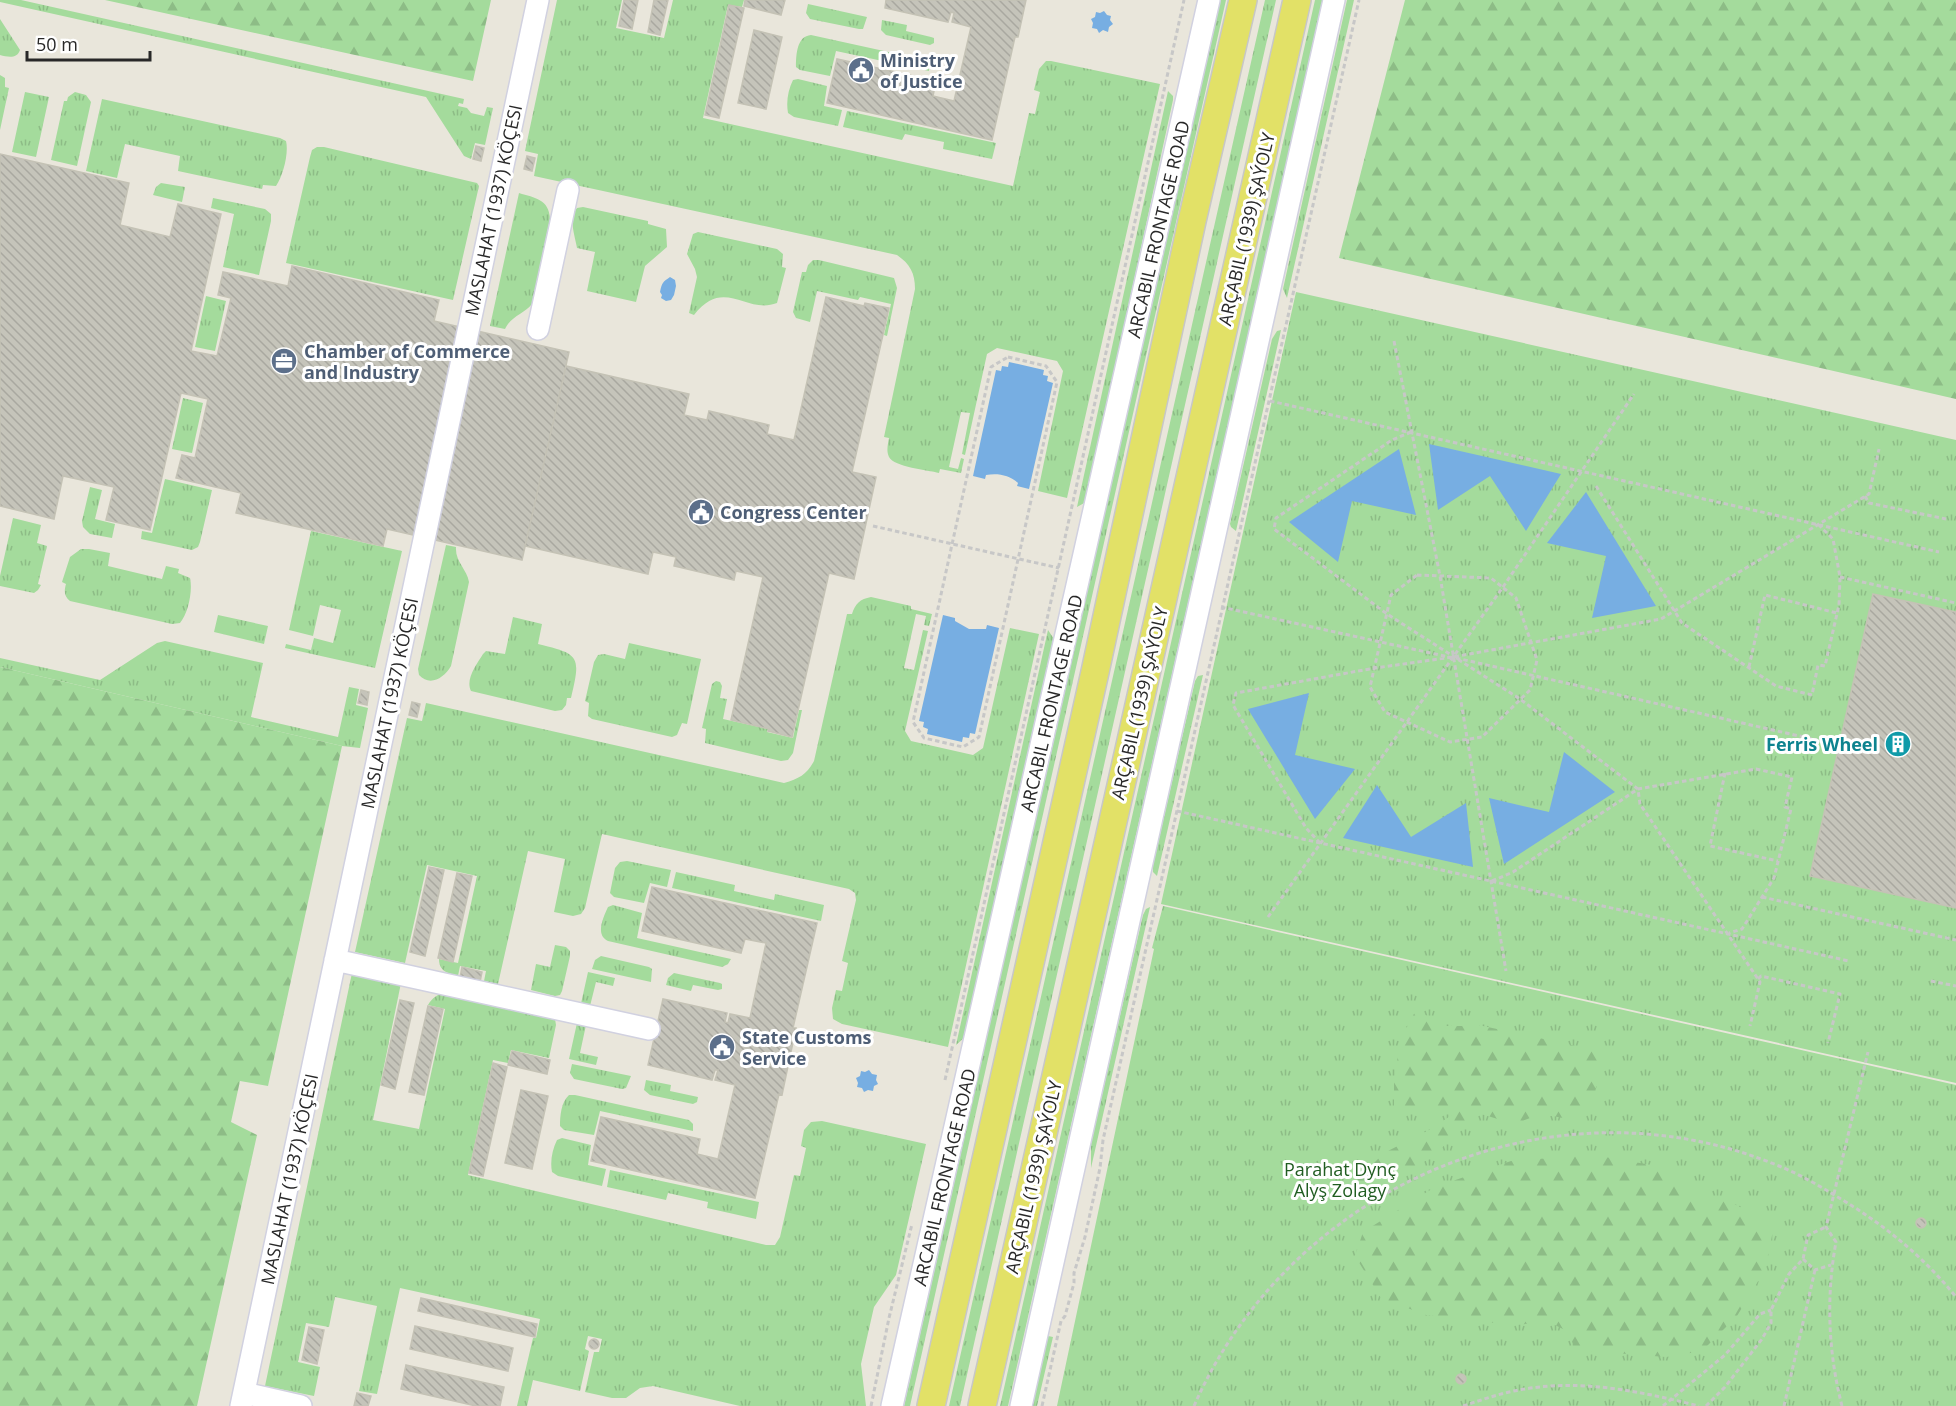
<svg xmlns="http://www.w3.org/2000/svg" width="1956" height="1406" font-family="'Open Sans',sans-serif">
	<style>
		.grass { fill: url(#grass-tufts) }
		.forest { fill: url(#forest-firs) }
		.water { fill: #77aee2 }
		.building { fill: url(#building-back-hatch); stroke: #c4c2b5; stroke-width: 1.5 }
		.lines { fill: none; stroke-linecap: round; stroke-linejoin: round }
		.minor-casing { stroke: #d1d1e0; stroke-width: 24 }
		.major-casing { stroke: #c7c7c7; stroke-width: 30 }
		.path { stroke: #c7c7c7; stroke-width: 3; stroke-dasharray: 4.5 3; stroke-linecap: butt }
		.minor { stroke: #fff; stroke-width: 21 }
		.major { stroke: #e2e167; stroke-width: 27 }
		.labels { text-anchor: middle; dominant-baseline: central; stroke-width: 6; stroke-linejoin: round; paint-order: stroke }
		.service-label { font-size: 18px; font-weight: bold; fill: #4e5e75; stroke: #fff; text-anchor: start }
		.street-label { font-size: 18px; fill: #282828; stroke: #fff }
		.culture-label { font-size: 18px; font-weight: bold; fill: #0d838f; stroke: #fff; text-anchor: end }
		.park-label { font-size: 18px; fill: #205d21; stroke: #fff }
	</style>
	<defs>
		<pattern id="grass-tufts" width="24" height="20" patternUnits="userSpaceOnUse" patternTransform="scale(1.5)"><rect width="24" height="20" fill="#a4db9c"/><path d="M3 7l-1-3M5 7V3M7 7l1-3M15 17l-1-3M17 17v-4M19 17l1-3" fill="none" stroke="#8dbc86"/></pattern>
		<pattern id="forest-firs" width="22" height="20" patternUnits="userSpaceOnUse" patternTransform="scale(1.5)"><rect width="22" height="20" fill="#a4db9c"/><path d="M5 1l3.5 6h-7zM16 11l3.5 6h-7z" fill="#8dbc86"/></pattern>
		<pattern id="building-back-hatch" width="6" height="6" patternUnits="userSpaceOnUse" patternTransform="scale(1.5)"><rect width="6" height="6" fill="#c5c4ba"/><path d="M-1 5l2 2M0 0l6 6M5-1l2 2" fill="none" stroke="#a9a8a0"/></pattern>
	</defs>
	<rect width="100%" height="100%" fill="#e9e6db"/>
	<path class="grass" d="M0 0H21L464 99 463 104 459 103 458 106 467 108 471 113 484 116 487 107 493 108 485 145 475 143 471 159 464 156 426 97 0 2Z
		M557 0H622L616 28 664 38 673 0H744L742 7 728 5 703 118 1013 186 1029 113 1035 114 1040 92 1034 90 1039 69 1046 61H1051L1160 84 1067 498 1038 491 1063 371 1057 361 997 348 987 354 965 455 962 454 970 413 961 412 949 467 958 469 961 458 964 459 961 473 940 469 939 473C928 470 894 467 889 457 886 451 888 444 889 438L884 437 915 289C915 273 910 264 897 255L534 176 538 154 525 151Z
		M1219 0H1226L910 1406H904Z
		M1265 0H1276L960 1406H949Z
		M1315 0H1323L1008 1406H1000Z
		M1347 0H1354L1287 298 1283 289Z
		M808 4 867 17 863 29H859L810 19 806 13Z
		M0 19 20 50C17 59 8 57 0 55Z
		M882 20 907 25 906 31 931 37 934 38V43L930 45 886 35 881 30Z
		M811 35 925 60 929 65V71L836 51 830 76 800 70 796 67C796 54 797 36 811 35Z
		M0 75 5 78V87L9 88 0 130Z
		M798 79 827 86 824 106 842 110 838 126 794 117 788 113C786 102 788 90 793 80Z
		M1168 91 1173 96V100L1086 502 1077 507Z
		M25 92 49 97 36 157 12 152Z
		M75 92 86 95 91 102 77 166 51 160 64 101H67L68 97Z
		M102 99 280 138 286 141C289 153 283 176 276 186L263 185 262 189 178 171 180 156 125 144 117 178 86 171Z
		M847 111 996 143 992 159 943 149 944 142 905 134 902 140 843 127Z
		M317 147H324L477 183 479 186 453 300 286 263 310 157 312 150Z
		M161 183 185 187 182 202 153 195 156 187Z
		M519 193C535 198 549 199 550 219L532 304C524 314 511 316 505 329L490 326Z
		M213 198 265 209 271 214V221L259 275 223 267 234 214 211 208Z
		M583 207 648 221V224L666 229 667 247 645 266 636 302 587 291 595 252 577 248C575 236 568 218 577 208Z
		M698 232 777 249 783 254 782 267 786 268 777 303C746 315 724 276 694 315L689 313 697 277 695 269 687 254 693 234Z
		M813 260H819L894 278 897 288 887 336 884 335 891 304 860 297 858 300 817 291 810 322 796 318 793 312 802 272H806L808 265Z
		M1296 292 1956 440V1083L1161 904Z
		M206 296 226 301 215 351 195 347Z
		M1281 330 1236 531 1231 527 1230 524 1272 339 1277 331Z
		M183 398 203 403 192 453 172 449Z
		M165 479 212 490 200 542 198 547 192 550 141 539 142 531 152 533Z
		M90 487 102 490 95 519 115 524 112 538 90 534 83 527 82 521Z
		M13 518 41 525 37 543 47 546 38 584 41 585 38 590 34 593 0 586V576Z
		M311 531 402 551 375 668 285 648 286 644 311 650 314 638 333 643 341 610 320 605 313 636 289 630Z
		M446 545 456 547C455 562 467 569 469 582L451 666C444 678 430 687 419 675L418 669Z
		M81 549H89L110 553 108 566 162 579 166 566 179 569 178 573 190 578C193 591 188 614 180 623L172 624 70 601C64 596 64 591 66 584L62 582 70 557Z
		M871 597 911 606V609L932 614 929 626 924 625 926 616 916 614 904 668 914 670 923 630 928 631 905 731 911 741 973 755 983 748 1010 628 1039 634 948 1047 842 1024 833 1019 832 1008 836 990 842 991 848 963 842 961 856 900 855 893 849 889 602 834 585 908 581 914 573 916 554 912 565 859 528 851 498 984 484 981 486 971 460 966 458 976C447 973 439 971 439 959L458 963 477 876 427 865 405 963 355 952 407 718 422 721 426 703 784 783C799 779 807 774 814 761L847 614H852C855 604 860 599 871 597Z
		M218 615 268 626 264 644 214 632Z
		M513 617 542 624 538 644C580 654 581 656 571 698H567L566 705 562 710 555 711 471 691C465 679 477 664 483 654L486 651 505 654Z
		M1048 630 1054 639 965 1037 956 1045Z
		M165 641 263 663 251 717 338 737 349 687 359 689 356 705 368 708 360 748 342 746 0 667V658L100 680 157 643Z
		M629 643 701 659 687 724 682 723 677 735 672 737 592 719 588 716 589 703 585 701 594 662 598 655 604 654 625 659Z
		M1203 675 1157 876 1153 872V865L1195 681 1198 676Z
		M716 681 720 682 722 686 720 698 727 699 723 719 768 729 767 732 793 738 799 710H802L793 753 788 760 781 761 705 743 706 729 702 728 712 684Z
		M627 861 671 870 667 887 650 883 644 903 614 897 610 893 615 868 620 862Z
		M676 872 735 885 734 891 774 900 775 894 824 905 821 921 672 888Z
		M613 905 642 913 637 938 731 959 728 964 722 967 608 941C595 935 603 918 608 907Z
		M1163 906 1956 1085V1406H1057L1154 949 1152 948Z
		M1150 907 1091 1168V1143L1143 915 1146 909Z
		M555 945 566 947 570 951V956L562 991 560 995 555 996 531 990 536 964 550 967Z
		M601 956 649 967 652 969 651 982 592 969 595 960Z
		M588 972 615 978 613 986 596 982 589 1010 580 1008Z
		M352 973 401 983 373 1120 419 1129 445 1009 428 1005C432 998 437 995 445 992L555 1019 556 1025 549 1058 511 1050 508 1063 493 1060 468 1175 766 1245H775L780 1237 794 1175 800 1176 806 1148 801 1146 804 1130 811 1122 822 1121 926 1144 896 1275 874 1307 861 1364 866 1406H740L653 1386 640 1388 626 1398H612L585 1392 594 1352H599L602 1339 588 1336 585 1349 589 1351 580 1391 533 1380 527 1406H517L533 1338H536L540 1319 400 1288 377 1394 359 1391 377 1306 335 1297 329 1327 306 1323 298 1362 320 1367 314 1396 265 1386Z
		M674 973 720 983 722 984V989L718 990 693 985 691 991 666 985 668 978Z
		M577 1023 586 1025 580 1053 598 1057 596 1065 569 1059Z
		M572 1064 631 1076 626 1088 622 1089 574 1079 570 1073Z
		M646 1080 671 1085 670 1091 698 1097 697 1102 693 1104 650 1095 644 1090Z
		M569 1095H575L689 1120 693 1124V1131L600 1111 594 1135 564 1130 560 1126C560 1116 561 1102 569 1095Z
		M562 1138 591 1145 588 1165 606 1169 602 1186 558 1176 552 1172C550 1162 552 1150 557 1140Z
		M610 1170 759 1202 756 1219 707 1208 708 1202 668 1193 666 1200 607 1187Z
		M1048 1336 1053 1337 1037 1406H1032Z"/>
	<path class="forest" d="M105 0H491L473 81Z
		M1405 0H1956V399L1339 258Z
		M0 667 342 746 268 1086 240 1081 231 1122 257 1135 197 1406H0Z
		M1416 1010 1446 1026H1483L1608 1053 1600 1079 1587 1106 1569 1119 1541 1114 1514 1124 1478 1113 1465 1127 1429 1159 1375 1188 1357 1180 1384 1153 1429 1130 1455 1113 1420 1106 1394 1110V1084L1400 1040Z
		M1594 1155 1657 1166 1699 1198 1728 1201 1752 1213 1773 1230 1766 1268 1737 1316 1702 1351 1666 1357 1576 1350 1567 1331 1549 1322 1513 1325 1426 1315 1381 1298 1355 1256 1363 1232 1435 1187 1511 1161Z"/>
	<path class="water" d="M1104 11 1107 15 1111 16 1110 20 1113 24 1109 27 1108 32 1103 30 1099 33 1097 29 1092 28 1093 23 1091 19 1095 17 1096 12 1100 13Z
		M670 277 675 280 676 286 674 295 671 300 666 301 661 298 662 295 660 292C662 282 663 282 670 277Z
		M1009 362 1044 370 1043 375 1048 376 1047 381 1053 383 1029 489 1017 486 1018 483C1009 475 998 473 986 475L985 479 973 476 996 370 1001 371 1002 366 1008 367Z
		M1429 444 1561 474 1526 531 1490 476 1438 510Z
		M1399 449 1416 515 1352 501 1338 562 1289 522Z
		M1586 492 1656 606 1592 618 1606 556 1547 543Z
		M943 615 955 618V621L969 629H986L987 625 999 628 975 734 970 733 969 738 963 737 962 742 927 734 928 729 923 727 924 722 919 721Z
		M1309 693 1295 755 1355 769 1315 819 1248 709Z
		M1564 752 1615 792 1504 864 1489 798 1549 812Z
		M1377 785 1411 837 1466 803 1473 867 1343 838Z
		M869 1070 872 1074 877 1075 876 1080 878 1084 874 1086 873 1091 868 1090 864 1092 862 1088 857 1087 858 1083 856 1078 860 1076 861 1071 865 1072Z"/>
	<path class="building" d="M624 0H638L632 29 619 26Z
		M654 0H668L660 35 648 32Z
		M745 0H785L781 15 744 6Z
		M886 0H1026L1018 37H1015L992 140 827 103 837 59 936 81 933 96 954 101 971 27 952 22 954 13 951 12 948 22 885 8Z
		M729 5 744 8 719 118 705 115Z
		M754 30 782 37 766 109 738 103Z
		M476 146 484 148 481 161 473 159Z
		M0 154 129 183 120 225 170 237 178 204 221 214 191 351 217 356 231 298 218 295 223 272 288 286 292 266 439 300 434 321 569 352 522 560 387 529 383 546 236 513 241 493 176 478 182 455 195 458 208 399 181 393 150 530 106 520 114 487 63 476 54 519 0 506Z
		M527 156 535 158 532 171 524 169Z
		M826 297 864 306 865 303 889 308 852 472 876 477 854 579 829 573 792 737 768 731 769 729 731 720 763 577 736 571 734 580 674 566 676 557 653 552 648 574 525 546 566 366 689 394 684 415 707 420 709 411 769 425 767 434 794 440Z
		M1873 594 1956 612V908L1810 876Z
		M361 690 369 692 367 705 358 703Z
		M412 702 420 704 417 717 409 715Z
		M429 867 444 870 425 956 410 952Z
		M457 873 472 876 453 962 438 958Z
		M652 887 817 923 793 1028H796L782 1095 779 1094 755 1198 591 1161 601 1117 700 1139 697 1154 718 1159 735 1085 715 1080 718 1070H715L712 1080 648 1065 663 999 727 1013 725 1022 728 1023 730 1014 750 1018 766 943 745 939 741 953 642 931Z
		M462 967 482 972 480 982 460 978Z
		M400 1000 414 1003 395 1089 381 1085Z
		M428 1006 443 1009 424 1095 409 1092Z
		M512 1051 550 1060 547 1074 508 1065Z
		M493 1063 507 1067 483 1176 469 1173Z
		M521 1090 548 1096 532 1169 505 1163Z
		M1916 1223a5 5 0 1 1 10 0a5 5 0 1 1-10 0Z
		M421 1298 537 1324 535 1337 418 1311Z
		M415 1326 513 1348 508 1371 410 1349Z
		M309 1327 324 1330 317 1364 302 1360Z
		M589 1344a5 5 0 1 1 10 0a5 5 0 1 1-10 0Z
		M406 1365 504 1387 500 1406H476L401 1389Z
		M1456 1379a5 5 0 1 1 10 0a5 5 0 1 1-10 0Z
		M357 1393 371 1396 368 1406H354Z"/>
	<g class="lines">
		<defs>
			<path id="minor" d="M538 329 568 190
				M335 960 649 1029
				M244 1393 301 1406
				M241 1406 538 0
				M892 1406 1209 0
				M1021 1406 1334 0"/>
			<path id="major" d="M931 1406 1095 672 1192 221 1243 0
				M982 1406 1297 0"/>
		</defs>
		<use href="#minor" class="minor-casing"/>
		<use href="#major" class="major-casing"/>
		<path class="path" d="M1394 341 1440 576 1506 971
			M1008 357 1046 366 1057 382 979 737 963 747 924 738 913 722 991 367Z
			M1270 401 1939 552
			M1411 432 1392 440 1276 518 1274 529 1387 614 1520 699 1638 789 1640 804 1760 982 1750 1026
			M1596 486 1682 623 1776 686 1812 695 1818 665 1825 666 1839 605 1840 577 1833 539 1819 525
			M1865 496 1869 503 1946 519
			M873 526 1059 568
			M1417 575 1491 578 1516 598 1537 660 1530 690 1482 737 1450 742 1385 712 1370 687 1391 595Z
			M1840 577 1956 603
			M1221 607 1449 657
			M1456 658 1817 740
			M1749 667 1765 595 1837 613
			M1725 773 1710 846 1778 861
			M1177 811 1849 961
			M1320 843 1306 828 1233 705 1236 693 1375 668 1453 657 1661 619 1869 494 1879 449
			M1492 881 1513 872 1638 789 1756 769 1792 777 1785 807 1791 809 1774 878 1742 929 1729 933
			M1762 897 1956 940
			M1268 917 1503 587 1634 394
			M1758 979 1761 976 1840 994 1828 1043
			M1931 981 1956 986
			M945 1080 1184 0
			M1803 1259 1815 1270 1831 1265
			M871 1406 889 1318 912 1224
			M1042 1406 1061 1321 1065 1316 1074 1283V1273L1085 1237 1100 1168 1103 1140 1359 0
			M1194 1406C1291 1185 1554 1072 1779 1166 1799 1174 1818 1185 1836 1196 1882 1223 1923 1256 1956 1297
			M1463 1406C1484 1399 1504 1392 1525 1389 1583 1379 1643 1392 1699 1406
			M1663 1406 1725 1355 1760 1314 1771 1310
			M1706 1406 1725 1387 1762 1339 1771 1323V1310L1789 1274 1803 1259 1808 1235 1826 1227
			M1784 1406 1815 1270
			M1842 1406C1828 1352 1826 1296 1836 1242L1826 1227 1868 1052"/>
		<use href="#minor" class="minor"/>
		<use href="#major" class="major"/>
	</g>
	<defs>
		<symbol id="civic-disc" viewBox="-11 -11 22 22"><circle r="9.5" fill="#5c6f8a" stroke="#fff"/><path d="M-.6-6.5H3V-4.5H.6V-3L4-1V1h2V6H-6V1h2V-1L-.6-3ZM-1.2 2.5V6h2.4V2.5Z" fill="#fff"/></symbol>
		<symbol id="office-disc" viewBox="-11 -11 22 22"><circle r="9.5" fill="#5c6f8a" stroke="#fff"/><path d="M-6-3h4V-5.5h4V-3h4V5H-6ZM-1-4.5V-3h2v-1.5ZM-6 0V1H6V0Z" fill="#fff"/></symbol>
		<symbol id="building-disc" viewBox="-11 -11 22 22"><circle r="9.5" fill="#0f9aa8" stroke="#fff"/><path d="M-4-6H4V6H1V3H-1V6H-4ZM-2.5-4.3h1.7v1.8h-1.7ZM.8-4.3h1.7v1.8H.8ZM-2.5-1h1.7V.8h-1.7ZM.8-1h1.7V.8H.8Z" fill="#fff"/></symbol>
	</defs>
	<g fill-rule="evenodd">
		<use href="#civic-disc" x="846" y="55" width="30" height="30"/>
		<use href="#office-disc" x="269" y="346" width="30" height="30"/>
		<use href="#civic-disc" x="686" y="497" width="30" height="30"/>
		<use href="#building-disc" x="1883" y="729" width="30" height="30"/>
		<use href="#civic-disc" x="707" y="1032" width="30" height="30"/>
	</g>
	<g class="labels">
		<g class="service-label">
			<text x="880" y="60">Ministry<tspan x="880" dy="21">of Justice</tspan></text>
			<text x="304" y="351">Chamber of Commerce<tspan x="304" dy="21">and Industry</tspan></text>
			<text x="720" y="512">Congress Center</text>
			<text x="742" y="1037">State Customs<tspan x="742" dy="21">Service</tspan></text>
		</g>
		<g class="street-label">
			<text transform="translate(493 210) rotate(-78)">MASLAHAT (1937) KÖÇESI</text>
			<text transform="translate(1158 229) rotate(-77)">ARCABIL FRONTAGE ROAD</text>
			<text transform="translate(1246 229) rotate(-77)">ARÇABIL (1939) ŞAÝOLY</text>
			<text transform="translate(389 703) rotate(-78)">MASLAHAT (1937) KÖÇESI</text>
			<text transform="translate(1051 703) rotate(-77)">ARCABIL FRONTAGE ROAD</text>
			<text transform="translate(1139 703) rotate(-77)">ARÇABIL (1939) ŞAÝOLY</text>
			<text transform="translate(944 1177) rotate(-77)">ARCABIL FRONTAGE ROAD</text>
			<text transform="translate(1033 1177) rotate(-77)">ARÇABIL (1939) ŞAÝOLY</text>
			<text transform="translate(289 1179) rotate(-78)">MASLAHAT (1937) KÖÇESI</text>
		</g>
		<g class="culture-label">
			<text x="1878" y="744">Ferris Wheel</text>
		</g>
		<g class="park-label">
			<text x="1340" y="1169">Parahat Dynç<tspan x="1340" dy="21">Alyş Zolagy</tspan></text>
		</g>
	</g>
	<path d="M27 51v9h123v-9" fill="none" stroke="#282828" stroke-width="3"/>
	<text x="36" y="51" font-size="18" fill="#282828" stroke="#ffffff" stroke-width="4.5" paint-order="stroke">50 m</text>
</svg>
